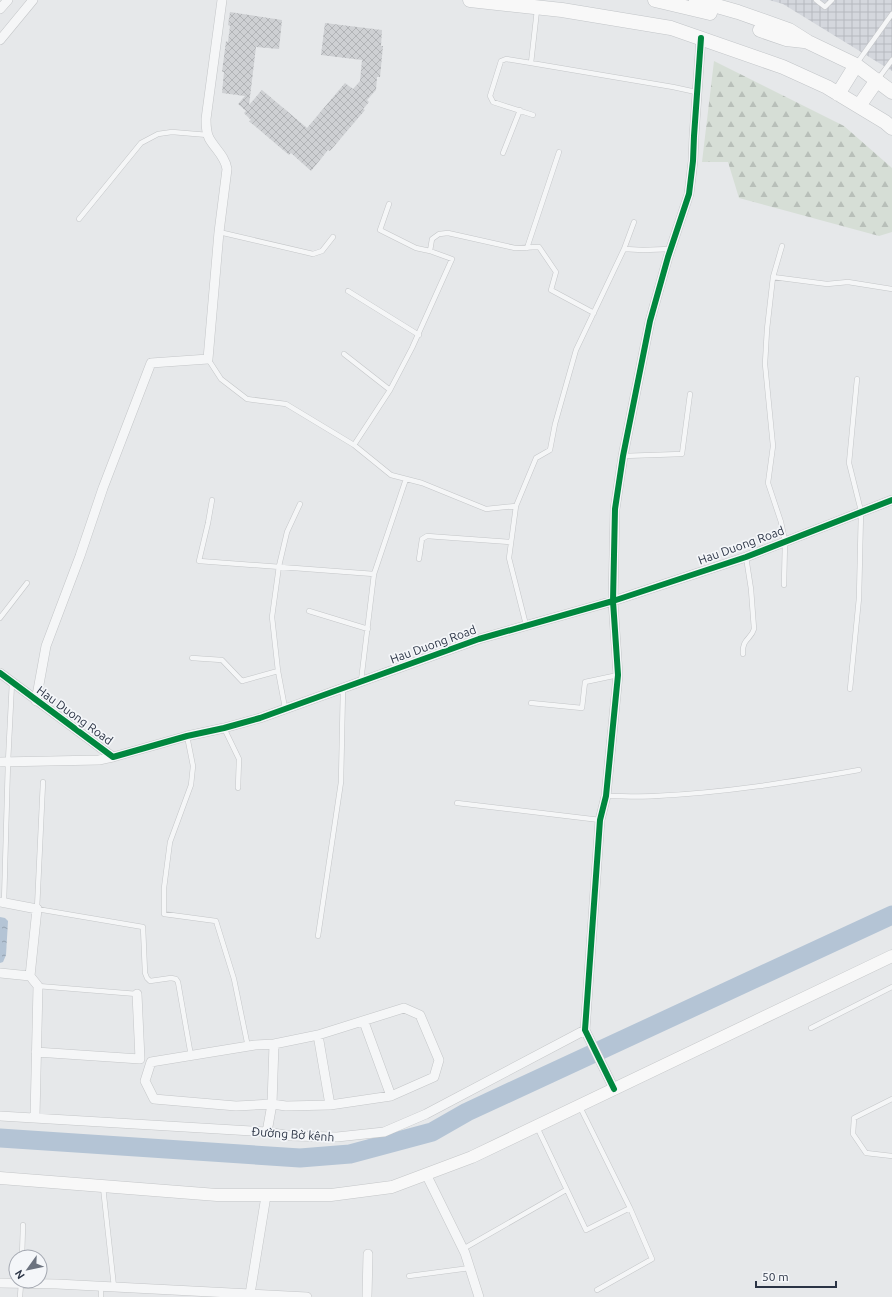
<svg xmlns="http://www.w3.org/2000/svg" width="892" height="1297" font-family="Ubuntu,sans-serif">
	<style>
		.industrial { fill: url(#industrial-grid) }
		.forest { fill: url(#forest-firs) }
		.water { fill: url(#water-ripples) }
		.lines { fill: none; stroke-linecap: round; stroke-linejoin: round }
		.river { stroke: #b4c4d5; stroke-width: 19 }
		.building { fill: url(#building-cross-hatch) }
		.lane-casing { stroke: #c4c6c8; stroke-width: 5.5 }
		.street-casing { stroke: #c4c6c8; stroke-width: 10 }
		.secondary-casing { stroke: #c4c6c8; stroke-width: 13 }
		.primary-casing { stroke: #c2c5c8; stroke-width: 15 }
		.lane { stroke: #f5f6f7; stroke-width: 4.5 }
		.street { stroke: #f5f6f7; stroke-width: 9 }
		.secondary { stroke: #f8f8f8; stroke-width: 12 }
		.primary { stroke: #f8f8f8; stroke-width: 14 }
		.cycleway-casing { stroke: #f4f6f9; stroke-width: 8 }
		.cycleway { stroke: #00873e; stroke-width: 6 }
		.labels { text-anchor: middle; dominant-baseline: central; stroke-width: 3.5; stroke-linejoin: round; paint-order: stroke }
		.street-label { font-size: 12px; fill: #2b3445; stroke: #f4f6f9 }
	</style>
	<defs>
		<pattern id="industrial-grid" width="8" height="8" patternUnits="userSpaceOnUse"><rect width="8" height="8" fill="#d4d7dd"/><path d="M0 4h8M4 0v8" fill="none" stroke="#b6b9bf"/></pattern>
		<pattern id="forest-firs" width="22" height="20" patternUnits="userSpaceOnUse"><rect width="22" height="20" fill="#d6ded6"/><path d="M5 1l3.5 6h-7zM16 11l3.5 6h-7z" fill="#b8bfb9"/></pattern>
		<pattern id="water-ripples" width="26" height="14" patternUnits="userSpaceOnUse"><rect width="26" height="14" fill="#b4c4d5"/><path d="M2 4q2-2 4 0t4 0M15 11q2-2 4 0t4 0" fill="none" stroke="#93a0af"/></pattern>
		<pattern id="building-cross-hatch" width="8" height="8" patternUnits="userSpaceOnUse"><rect width="8" height="8" fill="#ced0d3"/><path d="M0 0l8 8M0 8l8-8" fill="none" stroke="#b1b3b6"/></pattern>
	</defs>
	<rect width="100%" height="100%" fill="#e6e8ea"/>
	<path class="industrial" d="M769 0H892V71L783 4Z"/>
	<path class="forest" d="M714 61 844 126 892 168V232L879 236 739 198 728 162H702Z"/>
	<path class="water" d="M0 917 5 918 8 921 6 955 3 962 0 963Z"/>
	<g class="lines">
		<path class="river" d="M0 1138 300 1158 350 1154 432 1132 467 1112 892 915"/>
	</g>
	<path class="building" d="M230 12 282 20 279 49 256 47 249 105 262 90 307 128 345 83 353 89 360 81 362 60 321 55 325 23 382 30 381 46H383L380 77H377L376 90 367 100 369 102 363 109 365 110 330 151 328 150 311 171 291 153 289 155 249 121 251 120 244 113 246 111 238 104 245 96 222 93 224 72H222L226 41 228 42 230 26 228 25Z"/>
	<g class="lines">
		<defs>
			<path id="lane" d="M816 0 825 7 832 0
				M537 10 531 63 673 87 696 92
				M531 63 506 59 501 61 490 96 493 102 533 115
				M857 63 892 14
				M878 79 892 60
				M503 153 520 110
				M79 219 141 143 158 134 172 132 208 135
				M219 232 313 254 322 251 333 237
				M782 246 773 277 767 329 765 364 773 446 768 483 781 522 785 541 784 585
				M527 248 559 152
				M624 249 643 250 671 249
				M430 251 432 239 439 234 448 233 515 248 539 247 556 272 551 290 594 313
				M773 277 827 284 848 282 892 289
				M348 291 419 335
				M344 354 390 390
				M208 359 221 379 247 399 286 404 354 445 391 475 422 483 486 509 516 506
				M354 445 390 390 412 348 452 259 430 251 416 248 380 230 389 204
				M623 456 682 454 690 394
				M212 500 208 523 199 561 374 574
				M419 559 422 539 427 536 511 542
				M309 611 368 629
				M0 618 27 583
				M526 625 509 558 516 506 536 458 550 450 555 424 576 350 624 249 634 222
				M743 654C742 638 751 640 754 629L751 589 746 557
				M192 658 222 660 242 681 278 671
				M361 681 374 574 406 479
				M850 689 859 598 861 511 849 463 857 379
				M531 703 582 708 585 682 618 675
				M285 708 278 671 272 617 279 566 287 532 300 504
				M224 728 239 759 238 788
				M187 736 193 766 191 785 170 842 164 888V914L216 921 234 979 248 1047
				M43 782 37 909 143 927 145 973 147 978 150 981 171 978 176 979 178 982 191 1056
				M606 796C622 796 639 797 655 796 723 793 791 782 859 770
				M457 803 600 820
				M4 903 8 762 12 682
				M318 936 341 782 343 688
				M38 986 137 994
				M811 1028 892 987
				M892 1099 854 1118 853 1134 866 1153 892 1156
				M580 1107 630 1208 652 1259 597 1290
				M537 1127 586 1230 630 1208
				M103 1187 114 1287
				M463 1249 566 1190
				M22 1257 23 1225
				M409 1276 470 1268
				M20 1297 21 1283
				M101 1297V1286"/>
			<path id="street" d="M0 9 8 0
				M0 40 33 0
				M0 673 113 757 187 736 224 728 260 718 479 639 613 601 746 557 892 500
				M36 701 46 646 80 556 103 488 151 363 208 359 219 232 227 169C225 156 215 149 209 138 206 132 206 126 206 119L222 0
				M0 762 99 760 113 757
				M0 902 37 909 30 976
				M0 973 30 976 38 986 35 1117
				M404 1008 420 1015 439 1060 434 1077 391 1096 330 1105 286 1106 272 1104 236 1106 154 1099 145 1081 151 1062 255 1045 274 1044 318 1035Z
				M364 1022 391 1096
				M318 1035 330 1105
				M36 1052 140 1059 137 994
				M614 1089 585 1030 600 820 606 796 618 675 613 601 615 509 623 456 650 321 668 257 689 194 693 161 694 136 701 38
				M0 1116 267 1132 291 1136 337 1137 384 1132 426 1114 585 1030
				M267 1132 272 1104 274 1044
				M426 1174 465 1253 479 1297
				M0 1283 57 1284 307 1297
				M250 1294 266 1196
				M367 1297 368 1254"/>
			<path id="secondary" d="M0 1178 217 1195H331L392 1187 472 1157 892 956"/>
			<path id="primary" d="M470 0 562 10 671 28 783 67 827 87 885 122 892 128
				M655 0 710 13
				M696 0 738 12 789 30 808 42 856 65 892 92
				M760 30 786 39 804 41
				M838 94 856 65
				M859 106 877 80"/>
		</defs>
		<use href="#lane" class="lane-casing"/>
		<use href="#street" class="street-casing"/>
		<use href="#secondary" class="secondary-casing"/>
		<use href="#primary" class="primary-casing"/>
		<use href="#lane" class="lane"/>
		<use href="#street" class="street"/>
		<use href="#secondary" class="secondary"/>
		<use href="#primary" class="primary"/>
		<defs>
			<path id="cycleway" d="M0 673 113 757 187 736 224 728 260 718 479 639 613 601 746 557 892 500
				M614 1089 585 1030 600 820 606 796 618 675 613 601 615 509 623 456 650 321 668 257 689 194 693 161 694 136 701 38"/>
		</defs>
		<use href="#cycleway" class="cycleway-casing"/>
		<use href="#cycleway" class="cycleway"/>
	</g>
	<g class="labels">
		<g class="street-label">
			<text transform="translate(741 545) rotate(-20)">Hau Duong Road</text>
			<text transform="translate(433 644) rotate(-20)">Hau Duong Road</text>
			<text transform="translate(75 715) rotate(36)">Hau Duong Road</text>
			<text transform="translate(293 1134) rotate(4)">Đường Bờ kênh</text>
		</g>
	</g>
	<g transform="translate(28 1269) rotate(237)"><circle r="19" fill="#f4f6f9" stroke="#a4a8b1"/>
	<path d="M0-3L7 15L0 10L-7 15Z" fill="#6c737f"/>
	<text y="-6" font-size="11" font-weight="bold" text-anchor="middle" fill="#2b3445">N</text>
	</g>
	<path d="M756 1281v6h80v-6" fill="none" stroke="#2b3445" stroke-width="2"/>
	<text x="762" y="1281" font-size="12" fill="#2b3445" stroke="#f4f6f9" stroke-width="3" paint-order="stroke">50 m</text>
</svg>
